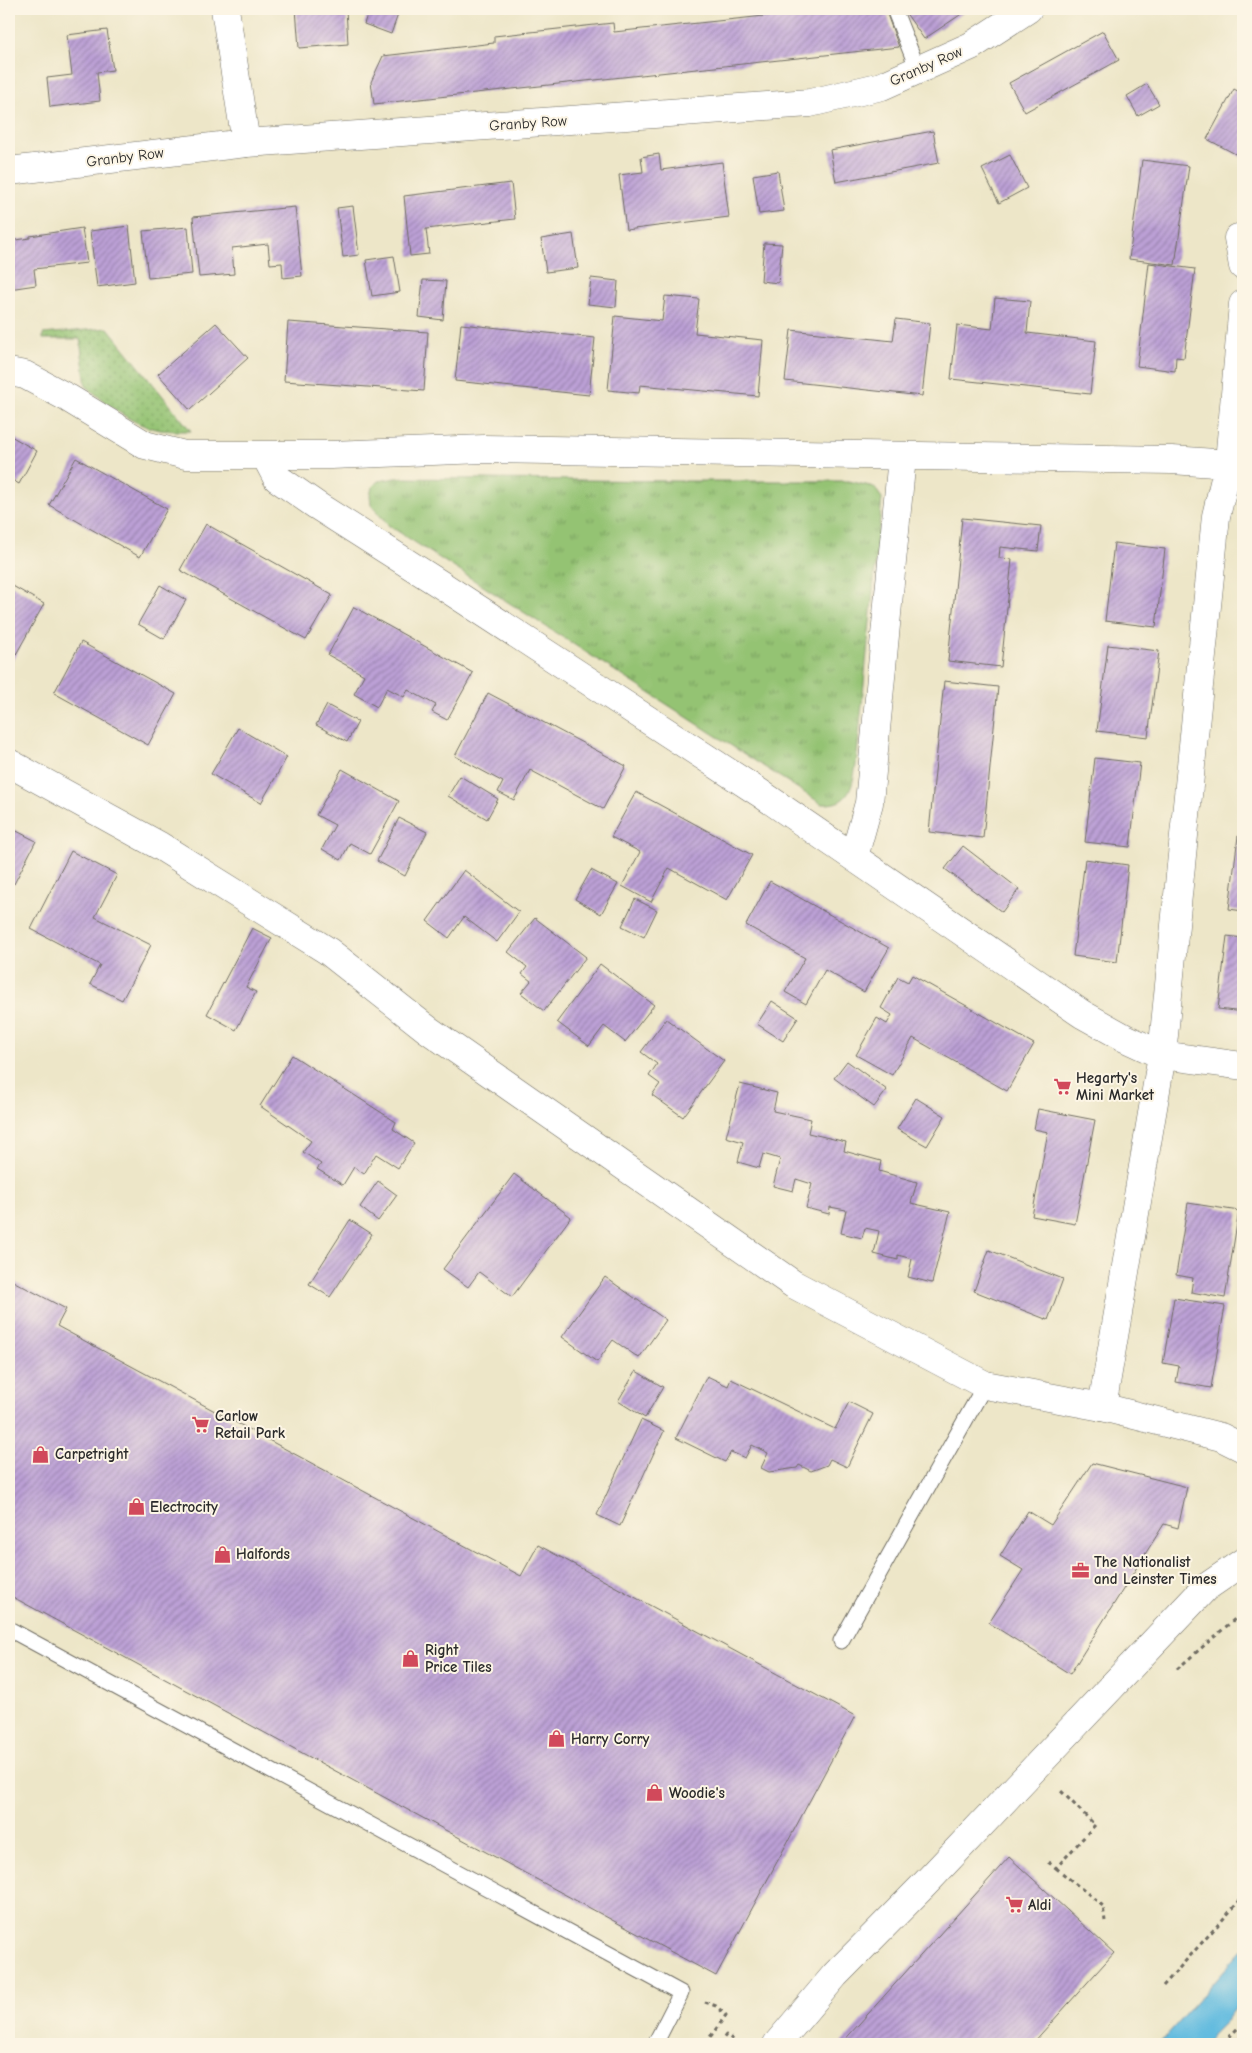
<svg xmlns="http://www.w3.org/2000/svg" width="1252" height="2053" font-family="'Comic Neue',sans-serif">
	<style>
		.grass { fill: url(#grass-dots); stroke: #60774f }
		.park { fill: url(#park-tufts); stroke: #60774f }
		.water { fill: #62bbdf; stroke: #467385 }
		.building { fill: url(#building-hatch) }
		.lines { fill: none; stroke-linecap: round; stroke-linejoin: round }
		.lane-casing { stroke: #6f6c62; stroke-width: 17 }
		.street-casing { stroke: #6f6c62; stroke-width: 29 }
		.secondary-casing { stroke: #6f6c62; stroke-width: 29 }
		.path { stroke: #6f6c62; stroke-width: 3; stroke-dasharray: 4 4; stroke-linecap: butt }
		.lane { stroke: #fff; stroke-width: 15 }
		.street { stroke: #fff; stroke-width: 28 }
		.secondary { stroke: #fff; stroke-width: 28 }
		.labels { text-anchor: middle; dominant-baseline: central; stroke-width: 4; stroke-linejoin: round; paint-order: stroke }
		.street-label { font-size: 15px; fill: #2b2b2b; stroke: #fcf5e5 }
		.poi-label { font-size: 15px; font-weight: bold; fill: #2b2b2b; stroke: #fcf5e5; text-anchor: start }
	</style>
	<defs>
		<pattern id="grass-dots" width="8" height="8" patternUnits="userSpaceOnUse" patternTransform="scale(1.25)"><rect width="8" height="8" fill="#94c373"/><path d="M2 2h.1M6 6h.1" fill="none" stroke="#799f5f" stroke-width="1.8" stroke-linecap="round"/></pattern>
		<pattern id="park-tufts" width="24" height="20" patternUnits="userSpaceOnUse" patternTransform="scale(1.25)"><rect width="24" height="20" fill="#94c373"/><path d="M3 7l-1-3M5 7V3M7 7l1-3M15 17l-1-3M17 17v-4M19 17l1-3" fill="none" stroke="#799f5f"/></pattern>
		<pattern id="building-hatch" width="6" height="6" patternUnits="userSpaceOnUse" patternTransform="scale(1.25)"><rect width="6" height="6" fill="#bca0d6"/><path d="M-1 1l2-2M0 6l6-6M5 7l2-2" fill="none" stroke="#9983ae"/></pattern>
	</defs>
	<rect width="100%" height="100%" fill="#fcf5e5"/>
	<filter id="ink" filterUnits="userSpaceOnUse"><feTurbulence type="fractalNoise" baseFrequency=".02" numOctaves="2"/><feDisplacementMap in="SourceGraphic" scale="10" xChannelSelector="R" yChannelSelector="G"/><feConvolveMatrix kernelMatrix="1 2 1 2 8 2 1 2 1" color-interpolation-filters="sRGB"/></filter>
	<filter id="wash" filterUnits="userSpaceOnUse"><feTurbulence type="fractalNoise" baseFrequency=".0096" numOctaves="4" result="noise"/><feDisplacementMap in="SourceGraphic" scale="20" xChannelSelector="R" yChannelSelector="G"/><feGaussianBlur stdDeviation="1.12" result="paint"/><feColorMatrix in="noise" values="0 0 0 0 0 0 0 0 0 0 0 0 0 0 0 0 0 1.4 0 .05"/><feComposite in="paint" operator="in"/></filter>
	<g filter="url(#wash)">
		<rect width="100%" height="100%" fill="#ede6c8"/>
		<path class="grass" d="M108 328 191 431C181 431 170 431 160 430 131 425 107 404 86 386L80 339H43V334Z"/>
		<path class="park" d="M396 478 676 481H849L874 487 882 498 856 765C852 788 850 805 822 804L388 525 371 505 370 496 372 487 378 481Z"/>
		<path class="water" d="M1243 1949V1998L1226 2021 1203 2044H1159Z"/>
		<g id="blocks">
			<path class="building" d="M296 9H346L348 44 299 48Z
				M369 9H400L391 34 364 24Z
				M830 9H885L899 47 374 104 371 82 383 56 494 43V36L613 23 614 32Z
				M903 9H969L924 39Z
				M107 30 113 70 97 72 100 101 50 107 47 78 72 75 67 35Z
				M1103 31 1119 60 1025 112 1009 83Z
				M1147 84 1159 104 1138 116 1127 96Z
				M1234 89 1243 94V158L1207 139Z
				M933 131 939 163 836 182 830 150Z
				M659 154 661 170 722 162 729 217 626 230 619 175 643 172 641 157Z
				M1010 155 1027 188 999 203 982 169Z
				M1142 160 1189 166 1175 265 1129 259Z
				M778 171 784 211 759 214 753 175Z
				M511 183 515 219 426 229 429 254 410 256 404 196Z
				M353 206 359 255 343 257 337 208Z
				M295 207 302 276 283 278 282 263 270 264 268 244 232 248 234 274 199 277 193 217Z
				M129 226 135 282 97 287 90 231Z
				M188 227 192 274 148 278 143 231Z
				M82 228 87 263 34 269 36 285 9 289V241L30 238V236Z
				M573 234 578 268 546 272 541 239Z
				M764 243 782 244 778 283 761 281Z
				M394 256 400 292 372 296 366 260Z
				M1149 263 1195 269 1184 358 1176 357 1175 371 1137 366Z
				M591 278 618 281 616 307 588 304Z
				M423 280 446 281 443 320 419 317Z
				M665 296 699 299 695 333 763 340 758 396 640 385 639 393 608 390 615 316 662 321Z
				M995 298 1030 301 1027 333 1096 341 1090 394 951 379 957 325 992 329Z
				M896 319 930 323 922 396 785 381 791 330 893 341Z
				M288 322 428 332 424 391 284 381Z
				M216 323 248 358 190 410 158 374Z
				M461 324 595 338 589 395 455 381Z
				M9 435 37 451 19 484 9 478Z
				M76 458 167 509 140 557 49 505Z
				M962 518 1041 526 1038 551 1000 547 999 558 1012 559 1001 667 948 661Z
				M206 524 332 595 306 640 180 570Z
				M1114 543 1165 549 1156 627 1105 621Z
				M11 585 44 604 9 667V589Z
				M160 585 186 600 164 639 138 624Z
				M354 607 473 673 447 720 432 712 436 705 408 690 404 697 387 688 377 707 354 694 364 675 328 655Z
				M81 642 176 694 148 745 54 693Z
				M1108 645 1159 651 1148 737 1097 731Z
				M944 681 998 687 983 838 929 832Z
				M488 693 626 766 603 809 530 770 514 800 498 792 503 782 455 756Z
				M327 705 358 722 347 742 316 725Z
				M238 728 287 757 261 803 211 774Z
				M1095 758 1140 763 1130 847 1085 842Z
				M342 769 399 801 370 854 350 843 341 860 322 849 335 825 316 815Z
				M460 776 498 799 487 819 448 796Z
				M636 792 752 855 727 900 669 868 651 902 622 886 640 852 611 837Z
				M399 818 427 832 405 876 377 861Z
				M9 827 36 841 14 884 9 881Z
				M1238 836 1243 837V911L1229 909Z
				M963 846 1019 889 1002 912 945 869Z
				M71 851 117 875 95 917 151 945 122 1000 90 984 100 965 31 929Z
				M1085 859 1128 865 1117 962 1073 956Z
				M464 870 519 912 497 942 464 917 449 938 427 921Z
				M591 870 618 884 601 914 575 899Z
				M770 881 889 948 864 992 825 970 806 1004 785 992 805 958 746 925Z
				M635 899 657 910 644 937 622 926Z
				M535 918 586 957 544 1011 521 993 531 981 522 974 527 967 508 952Z
				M252 928 272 938 246 987 256 992 236 1030 207 1014Z
				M1227 936 1243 938V1012L1218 1009Z
				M600 964 654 1005 625 1042 604 1026 589 1046 557 1022Z
				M912 975 1034 1044 1007 1091 913 1038 892 1075 856 1055 877 1018 887 1024 892 1015 881 1008 898 977 908 982Z
				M772 1001 798 1018 783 1041 757 1024Z
				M666 1019 724 1061 683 1117 652 1095 660 1084 649 1076 657 1064 641 1052Z
				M292 1055 396 1122 393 1129 414 1143 398 1168 376 1154 364 1174 354 1167 343 1185 317 1169 321 1164 303 1152 311 1141 260 1106Z
				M847 1061 887 1090 874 1107 834 1078Z
				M740 1084 777 1093 773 1111 811 1119 808 1133 846 1142 844 1151 881 1161 879 1171 917 1182 911 1203 950 1212 932 1283 908 1277 912 1259 898 1255V1260L874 1254 879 1231 865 1228 862 1238 841 1233 846 1210 830 1207 829 1214 806 1208 812 1184 796 1179 793 1191 773 1186 780 1159 763 1154 759 1168 738 1162 743 1142 726 1137Z
				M916 1098 945 1116 927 1146 897 1129Z
				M1038 1109 1095 1120 1075 1224 1032 1216 1048 1132 1034 1129Z
				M514 1174 571 1217 512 1297 479 1272 468 1287 443 1269Z
				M378 1181 397 1195 378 1221 360 1207Z
				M1188 1203 1239 1211 1225 1298 1191 1292 1193 1278 1176 1275Z
				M350 1220 372 1234 330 1297 309 1284Z
				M989 1250 1063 1279 1048 1320 974 1291Z
				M605 1277 666 1320 639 1358 613 1340 597 1362 562 1337Z
				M9 1279 66 1309 57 1326 521 1576 538 1545 855 1716 716 1976 9 1595Z
				M1174 1298 1225 1306 1211 1388 1176 1382 1179 1366 1163 1363Z
				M636 1371 663 1387 645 1418 618 1401Z
				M707 1376 728 1386 731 1379 835 1429 849 1402 873 1414 847 1467 830 1459 827 1465 811 1471 799 1465 797 1468 769 1472 761 1468 768 1453 752 1445 745 1458 731 1452 725 1462 676 1438Z
				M641 1420 664 1431 620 1526 597 1515Z
				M1092 1463 1187 1487 1178 1528 1164 1524 1070 1674 989 1623 1023 1570 1000 1556 1028 1511 1051 1525Z
				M1009 1857 1114 1953 1032 2044H841Z"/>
		</g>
	</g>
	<g filter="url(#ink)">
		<use href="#blocks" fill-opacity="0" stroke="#6f6c62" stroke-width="1"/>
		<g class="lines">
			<defs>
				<path id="lane" d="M894 9 918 70
					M9 1629 681 1993 655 2044
					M841 1641 985 1385"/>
				<path id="street" d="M225 9 246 143
					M1238 238 1243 266
					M9 372 25 375 68 398 145 445 185 455H331L484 449 1172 460 1243 465
					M265 455 277 478 316 505 440 584 760 793 1082 1014 1125 1038 1162 1055 1243 1066
					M854 857 869 803 902 457
					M1102 1407 1162 1055 1216 516 1229 462 1243 304"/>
				<path id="secondary" d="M9 171 246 143 810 103 882 86 971 46 1028 9
					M9 763 160 846 328 951 427 1029 793 1284 985 1385 1102 1407 1221 1437 1243 1448
					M777 2044 835 1975 924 1885 1205 1588 1243 1562"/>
			</defs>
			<use href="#lane" class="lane-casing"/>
			<use href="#street" class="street-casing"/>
			<use href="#secondary" class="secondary-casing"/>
			<path class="path" d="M1177 1669 1243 1612
				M1048 1862 1056 1868 1095 1825 1060 1790
				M1056 1868 1103 1906 1105 1921
				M1163 1986 1243 1897
				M705 2002 716 2006 726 2015 705 2044
				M719 2044 726 2035 735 2041
				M1224 2044 1232 2034 1243 2023"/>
			<use href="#lane" class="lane"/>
			<use href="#street" class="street"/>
			<use href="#secondary" class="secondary"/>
		</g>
	</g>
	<defs>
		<symbol id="supermarket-bare" viewBox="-9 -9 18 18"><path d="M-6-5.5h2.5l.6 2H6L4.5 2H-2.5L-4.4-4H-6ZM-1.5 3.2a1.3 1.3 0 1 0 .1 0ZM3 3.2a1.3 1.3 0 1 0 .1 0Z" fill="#d1495b" stroke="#fcf5e5" stroke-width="2.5" paint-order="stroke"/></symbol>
		<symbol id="shop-bare" viewBox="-9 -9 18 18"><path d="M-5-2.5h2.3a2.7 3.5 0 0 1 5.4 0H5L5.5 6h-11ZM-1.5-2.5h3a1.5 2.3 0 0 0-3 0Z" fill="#d1495b" stroke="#fcf5e5" stroke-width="2.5" paint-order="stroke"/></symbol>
		<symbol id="office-bare" viewBox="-9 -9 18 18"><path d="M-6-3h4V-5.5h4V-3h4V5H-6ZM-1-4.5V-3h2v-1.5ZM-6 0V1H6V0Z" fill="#d1495b" stroke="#fcf5e5" stroke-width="2.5" paint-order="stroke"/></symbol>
	</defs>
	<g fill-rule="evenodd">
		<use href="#supermarket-bare" x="1050" y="1074" width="25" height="25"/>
		<use href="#supermarket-bare" x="188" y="1412" width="25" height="25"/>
		<use href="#shop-bare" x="28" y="1442" width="25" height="25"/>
		<use href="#shop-bare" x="124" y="1494" width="25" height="25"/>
		<use href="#shop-bare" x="210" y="1542" width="25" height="25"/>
		<use href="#office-bare" x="1068" y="1558" width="25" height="25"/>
		<use href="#shop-bare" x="398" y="1646" width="25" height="25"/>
		<use href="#shop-bare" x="544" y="1726" width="25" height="25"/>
		<use href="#shop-bare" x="642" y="1780" width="25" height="25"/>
		<use href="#supermarket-bare" x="1002" y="1892" width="25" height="25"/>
	</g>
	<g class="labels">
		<g class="street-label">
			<text transform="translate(926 66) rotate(-24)">Granby Row</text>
			<text transform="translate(528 123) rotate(-4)">Granby Row</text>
			<text transform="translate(125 157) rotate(-7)">Granby Row</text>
		</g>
		<g class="poi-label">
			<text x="1076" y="1078">Hegarty's<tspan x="1076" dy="17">Mini Market</tspan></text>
			<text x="215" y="1416">Carlow<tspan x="215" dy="17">Retail Park</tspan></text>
			<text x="55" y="1454">Carpetright</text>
			<text x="150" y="1507">Electrocity</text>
			<text x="236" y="1554">Halfords</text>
			<text x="1094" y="1562">The Nationalist<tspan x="1094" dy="17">and Leinster Times</tspan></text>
			<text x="425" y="1650">Right<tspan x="425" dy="17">Price Tiles</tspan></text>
			<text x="571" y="1739">Harry Corry</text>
			<text x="669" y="1793">Woodie's</text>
			<text x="1028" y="1905">Aldi</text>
		</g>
	</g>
	<rect width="1252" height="2053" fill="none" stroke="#fcf5e5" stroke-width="30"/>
</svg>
